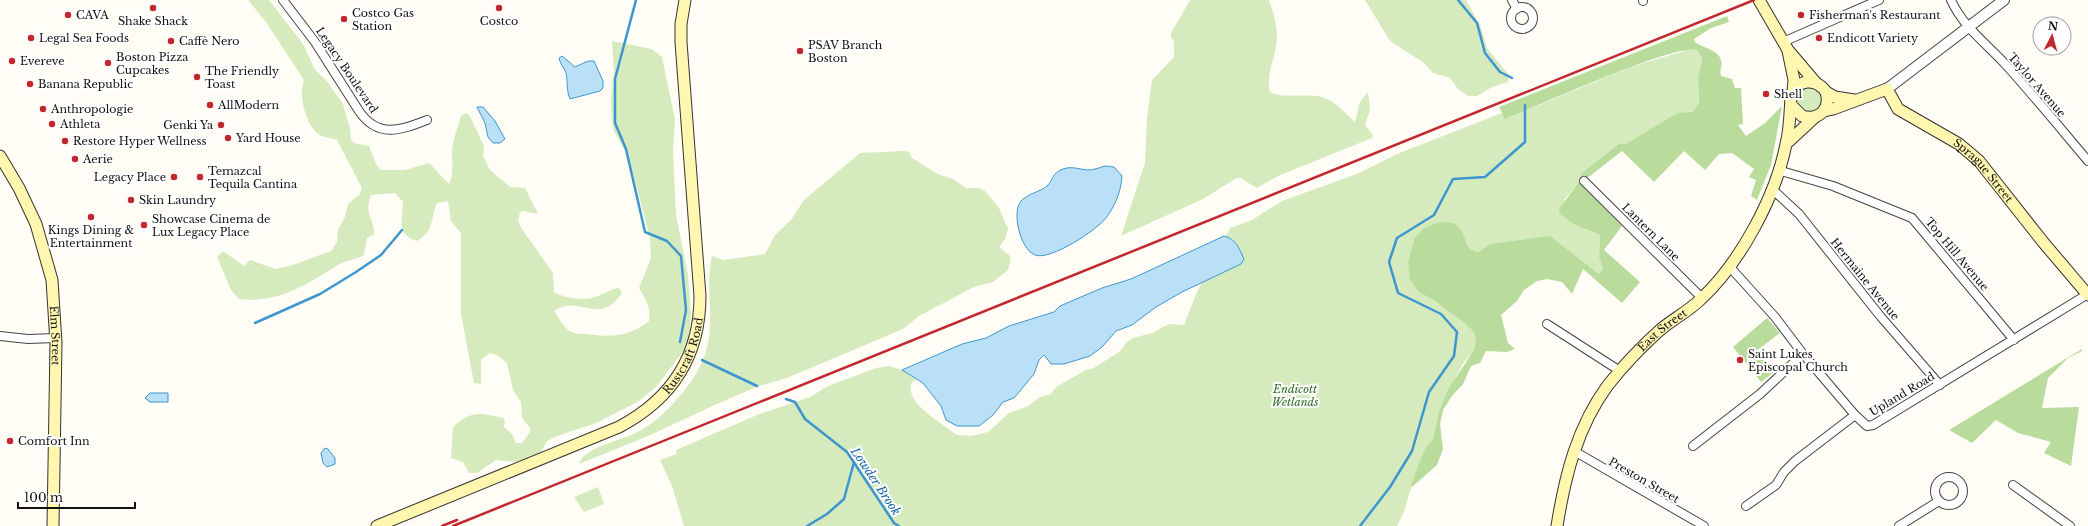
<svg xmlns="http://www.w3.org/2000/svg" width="2088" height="526" font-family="'Libre Baskerville',serif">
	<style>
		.green { fill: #d5ebbd }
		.forest { fill: #b9dc9c }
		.water { fill: #b9e0f7; stroke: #3f96cf }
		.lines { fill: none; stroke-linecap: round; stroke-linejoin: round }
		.stream { stroke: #3f96cf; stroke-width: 2.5 }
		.minor-casing { stroke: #444; stroke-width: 10 }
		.tertiary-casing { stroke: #444; stroke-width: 12 }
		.secondary-casing { stroke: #333; stroke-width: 13 }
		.minor { stroke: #fff; stroke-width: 8 }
		.tertiary { stroke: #fff; stroke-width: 10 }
		.secondary { stroke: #fff6b0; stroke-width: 11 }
		.rail { stroke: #c4262e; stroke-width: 2.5 }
		.poi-dot { fill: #c4262e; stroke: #fff; stroke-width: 1.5 }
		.labels { text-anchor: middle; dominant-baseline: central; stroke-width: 4; stroke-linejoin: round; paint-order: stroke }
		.poi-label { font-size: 11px; fill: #111; stroke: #fff; text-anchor: start }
		.street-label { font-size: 11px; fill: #111; stroke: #fff }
		.park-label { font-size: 11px; font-style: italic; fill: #2f6b1f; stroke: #fff }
		.water-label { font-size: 12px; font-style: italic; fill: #1768a6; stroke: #fff }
	</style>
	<rect width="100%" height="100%" fill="#fffdf5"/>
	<path class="green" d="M248 0H269L303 44 315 70 326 80 343 104 350 129 351 140 354 143 369 146 377 166 381 170H405L429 163 449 184C454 175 452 163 452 153 452 140 458 128 461 116L466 113 470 116 484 146 483 156 490 170 510 187 525 188 538 214 524 211 520 212 518 221 522 229 553 273 554 292C564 298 584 301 595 297 603 295 609 289 619 288L622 293C599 328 579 293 554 311 559 318 564 329 572 332 576 334 583 334 587 334 611 338 630 336 649 321 651 308 646 299 639 288L651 258 650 238 629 158 613 129 611 101 614 71 612 41 652 49 662 57 675 120 673 150 676 215 688 275 691 313 689 338 682 353 656 387 639 401 596 423 557 436 547 441 540 454 531 459 516 462 496 460 477 473H469L463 462 451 458 453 427C472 410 480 413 503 418L505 420 504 427 512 434 516 443H522L530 432V428L522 418 521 402 513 390 507 363 497 355 490 353 481 360V384L474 383 461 314V233L451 221 448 201 437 203C430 219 435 230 417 241 395 234 403 220 403 202L395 193 371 195C363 217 375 217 374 235L367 238 364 255C356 260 346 260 338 265 307 284 278 304 239 299L231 290 217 257 223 251 244 266 250 260 276 269 293 265 331 251 337 242 338 230 345 217 348 204 360 194 362 188 337 140C333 138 327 138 322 136 306 129 298 95 304 80L266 22Z
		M1190 0H1269C1273 11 1277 25 1277 37 1277 56 1265 73 1270 92 1280 99 1307 93 1322 97 1335 101 1345 113 1355 122L1360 102 1368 92 1370 110 1365 125 1373 135 1372 138 1278 176 1257 188 1240 178 1235 179 1203 199 1121 236 1145 163 1147 119 1152 80 1174 57V42L1171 37V33Z
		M1365 0H1466L1480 25 1487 48 1509 75 1508 82 1492 87 1477 96H1468L1458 89 1450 78 1433 73 1424 63 1390 41Z
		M1691 49 1697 50 1702 60 1698 79 1699 103 1693 113H1677L1582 173 1578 183 1564 200 1575 225 1600 235 1599 257 1603 268 1600 273 1515 242 1490 244 1478 252 1470 249 1467 241 1414 239 1408 265 1457 317 1474 332 1476 341 1474 350 1462 365 1439 411 1433 439 1429 444 1409 494 1404 512 1397 526H684L672 486 660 460 677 454 676 450 757 415 810 397 828 386 876 368 889 366 902 370 916 380 912 382C903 402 940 422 954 433L958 435 971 436 988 432 1009 413 1028 406 1040 397 1051 394 1056 387 1086 370 1092 369 1119 352 1127 342 1133 338 1152 333 1169 324 1184 325 1196 294 1230 228 1252 220 1282 201 1359 173 1397 154 1512 109 1508 118 1631 67Z
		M1797 100a12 12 0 1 1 24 0a12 12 0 1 1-24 0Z
		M904 151 909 152 912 158 928 168 940 175 953 179 966 188H979L985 191 999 208 1008 229 1005 239 999 247 1010 256 1011 259 1008 270 993 282 974 287 919 316 903 329 787 378 759 386 719 403 648 436 579 464C584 447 622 440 636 433 659 422 684 394 697 372 721 332 703 295 712 256L723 260 765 254 775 235 791 220 804 200 860 153Z
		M598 487 604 504 584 512 574 497Z"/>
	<path class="forest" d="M1727 16 1729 22 1711 28 1694 39 1695 42C1702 48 1718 49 1721 60 1723 65 1719 70 1721 76L1732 79 1735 88H1741L1743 124 1738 125 1746 136 1765 123 1782 106 1771 165 1757 200 1751 196 1756 180 1749 177 1754 169 1732 153 1719 154 1705 170 1684 151 1654 182 1622 151 1581 183 1622 226 1604 250 1640 282 1622 303 1583 269 1572 294 1562 282 1547 279 1537 281 1524 290 1517 301 1501 315 1508 343 1515 349 1507 352 1486 351 1480 363 1471 366 1463 384 1452 396 1443 410 1440 424 1443 449 1437 465 1412 487 1411 484 1425 449 1433 439 1439 411 1449 388 1474 350 1476 341 1474 332 1463 322 1434 300 1419 292 1410 280 1408 263 1414 239 1424 228 1440 222 1453 223 1460 228 1470 249 1478 252 1490 244 1550 236 1596 272 1600 273 1603 268 1599 257 1600 235 1575 225 1560 214 1559 209 1578 183 1582 173 1619 144H1626L1677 113 1693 112 1699 103 1698 79 1702 59 1697 50C1673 44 1536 107 1505 119L1499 107Z
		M1767 318 1780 333 1756 351 1775 371 1761 382 1733 347Z
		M2082 349V351L2068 358 2048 378 2042 408 2079 407 2071 466 2044 453 2051 442 2018 433 1996 420 1972 443 1949 430Z"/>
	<path class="water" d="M562 56 575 67 588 61H594L603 81V88L600 91 570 99C566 89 568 82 566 73 564 67 560 64 559 58Z
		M477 107H483L495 121 505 139 500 143H493L488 137 485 123Z
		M1105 166 1114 167 1122 176C1121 192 1115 206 1106 218 1097 230 1050 261 1035 255 1021 250 1011 213 1021 201 1029 193 1040 192 1047 186 1054 179 1051 174 1063 169 1071 166 1079 169 1087 170 1093 170 1099 168 1105 166Z
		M1224 236C1236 239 1239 248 1244 259L1241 264 1182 292 1156 307 1132 325 1116 331 1102 347 1090 356 1064 364H1051L1044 355 1039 360 1034 374 1014 398 1003 402 993 415 979 426H957L946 420 941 406 923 383 902 370 962 344 986 338 1009 326 1054 312 1060 306 1102 288 1131 279Z
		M150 393H168V402H150L145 398Z
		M325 448 328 449 335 458V464L327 467 323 463 321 453Z"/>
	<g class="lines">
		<path class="stream" d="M636 0 615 79V123L626 149 645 232 667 241 681 256 686 310 680 342
			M1458 0 1477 23 1485 53 1500 72 1512 78
			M255 323 320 294 356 272 381 255 402 230
			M702 360 757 386
			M786 399 795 402 805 419 847 452 894 523 899 526
			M807 526 827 514 844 499 854 462
			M1360 526 1390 487 1412 451 1429 392 1454 356 1457 332 1441 314 1398 293 1389 262 1397 238 1434 215 1453 179 1485 177 1525 142V105"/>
		<defs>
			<path id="minor" d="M283 0 315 42 359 111C378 139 401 130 427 120
				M1512 0 1517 9
				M1643 0V1
				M1951 0C1963 27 1987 44 2006 65 2034 96 2061 129 2088 161
				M1511 18a11 11 0 1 1 22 0a11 11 0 1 1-22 0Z
				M1783 42 1879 0
				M1778 170 1833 186 1912 218 2014 340
				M1584 181 1702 298
				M1772 189 1799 214 1881 317 1940 385
				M1729 266 1775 317 1803 354 1855 415 1867 426 1873 425 2088 294
				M1547 324 1620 371
				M0 336 28 339 56 338
				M1693 446 1760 394 1803 354
				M1574 451 1704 526
				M1935 491a14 14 0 1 1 28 0a14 14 0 1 1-28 0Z
				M2013 485 2070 526
				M1746 506 1776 485 1784 472 1795 461 1855 415
				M1899 526 1939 501"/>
			<path id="tertiary" d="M1887 89 2004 0"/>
			<g id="secondary">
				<path d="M1759 0 1788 50 1816 83"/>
				<path d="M1788 51 1794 80 1793 91"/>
				<path d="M1826 92 1835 97 1854 100"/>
				<path id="s1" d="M1824 111 1833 109 1887 89 1898 109 1959 144 1979 161 2043 242 2088 295"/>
				<path d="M1787 143 1814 118"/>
				<path id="s2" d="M0 156 19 188 36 224 52 280 56 343 53 526"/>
				<path id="s3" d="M377 526 619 427C672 399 700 356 700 296L681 42V24L685 0"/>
				<path id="s4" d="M1557 526C1565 476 1577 427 1608 385 1624 365 1641 347 1660 330 1673 319 1689 311 1701 299 1740 263 1776 196 1786 144 1790 129 1790 112 1791 96 1797 79 1816 77 1826 92 1831 109 1819 121 1802 116L1791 105"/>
			</g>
		</defs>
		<use href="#minor" class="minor-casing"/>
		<use href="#tertiary" class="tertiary-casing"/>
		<use href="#secondary" class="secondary-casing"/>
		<use href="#minor" class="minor"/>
		<use href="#tertiary" class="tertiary"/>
		<use href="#secondary" class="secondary"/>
		<path class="rail" d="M442 526 457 520
			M453 526 1754 0"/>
	</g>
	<g class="poi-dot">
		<circle cx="153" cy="8" r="4"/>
		<circle cx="499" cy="8" r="4"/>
		<circle cx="68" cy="15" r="4"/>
		<circle cx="1801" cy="15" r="4"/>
		<circle cx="344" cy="19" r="4"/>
		<circle cx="31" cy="38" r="4"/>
		<circle cx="1819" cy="38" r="4"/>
		<circle cx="171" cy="41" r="4"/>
		<circle cx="800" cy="51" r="4"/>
		<circle cx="12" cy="61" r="4"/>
		<circle cx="108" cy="63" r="4"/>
		<circle cx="197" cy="77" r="4"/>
		<circle cx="30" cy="84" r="4"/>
		<circle cx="1766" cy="94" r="4"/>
		<circle cx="210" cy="105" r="4"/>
		<circle cx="43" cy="109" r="4"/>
		<circle cx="52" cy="124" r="4"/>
		<circle cx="221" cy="125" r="4"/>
		<circle cx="228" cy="138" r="4"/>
		<circle cx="65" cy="141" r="4"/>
		<circle cx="75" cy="159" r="4"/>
		<circle cx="174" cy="177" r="4"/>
		<circle cx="200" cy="177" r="4"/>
		<circle cx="131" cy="200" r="4"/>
		<circle cx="91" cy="217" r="4"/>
		<circle cx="144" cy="225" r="4"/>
		<circle cx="1740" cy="360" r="4"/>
		<circle cx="10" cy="441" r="4"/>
	</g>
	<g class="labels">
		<g class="poi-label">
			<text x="352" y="13">Costco Gas<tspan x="352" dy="13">Station</tspan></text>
			<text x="76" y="15">CAVA</text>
			<text x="1809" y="15">Fisherman's Restaurant</text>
			<text x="153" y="21" text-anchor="middle">Shake Shack</text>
			<text x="499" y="21" text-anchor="middle">Costco</text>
			<text x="39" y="38">Legal Sea Foods</text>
			<text x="1827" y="38">Endicott Variety</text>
			<text x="179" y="41">Caffè Nero</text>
			<text x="808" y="45">PSAV Branch<tspan x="808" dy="13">Boston</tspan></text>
			<text x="116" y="57">Boston Pizza<tspan x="116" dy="13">Cupcakes</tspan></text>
			<text x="20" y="61">Evereve</text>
			<text x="205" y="71">The Friendly<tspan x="205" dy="13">Toast</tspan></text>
			<text x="38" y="84">Banana Republic</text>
			<text x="1774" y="94">Shell</text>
			<text x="218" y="105">AllModern</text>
			<text x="51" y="109">Anthropologie</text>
			<text x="60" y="124">Athleta</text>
			<text x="213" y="125" text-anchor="end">Genki Ya</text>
			<text x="236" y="138">Yard House</text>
			<text x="73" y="141">Restore Hyper Wellness</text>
			<text x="83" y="159">Aerie</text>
			<text x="208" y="171">Temazcal<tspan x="208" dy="13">Tequila Cantina</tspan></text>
			<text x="166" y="177" text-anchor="end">Legacy Place</text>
			<text x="139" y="200">Skin Laundry</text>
			<text x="152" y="219">Showcase Cinema de<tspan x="152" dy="13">Lux Legacy Place</tspan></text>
			<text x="91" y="230" text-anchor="middle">Kings Dining &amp;<tspan x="91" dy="13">Entertainment</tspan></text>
			<text x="1748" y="354">Saint Lukes<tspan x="1748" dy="13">Episcopal Church</tspan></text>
			<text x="18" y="441">Comfort Inn</text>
		</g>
		<g class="street-label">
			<text transform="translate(347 70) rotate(56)">Legacy Boulevard</text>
			<text transform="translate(2037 85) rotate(49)">Taylor Avenue</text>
			<text stroke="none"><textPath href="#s1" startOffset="196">Sprague Street</textPath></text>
			<text transform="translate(1651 232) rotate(45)">Lantern Lane</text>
			<text transform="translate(1957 254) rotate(50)">Top Hill Avenue</text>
			<text transform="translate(1865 279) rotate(51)">Hermaine Avenue</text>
			<text stroke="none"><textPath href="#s4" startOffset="229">East Street</textPath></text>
			<text stroke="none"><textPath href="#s2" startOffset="191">Elm Street</textPath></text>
			<text stroke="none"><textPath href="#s3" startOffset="361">Rustcraft Road</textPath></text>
			<text transform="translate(1902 394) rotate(-31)">Upland Road</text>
			<text transform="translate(1644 480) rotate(30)">Preston Street</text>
		</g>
		<g class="park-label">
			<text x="1295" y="389">Endicott<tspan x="1295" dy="13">Wetlands</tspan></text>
		</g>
		<g class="water-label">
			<text transform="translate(876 481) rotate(56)">Lowder Brook</text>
		</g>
	</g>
	<g transform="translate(2052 36) rotate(6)"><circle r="19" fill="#ffffff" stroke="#a0a0a0"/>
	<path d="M0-3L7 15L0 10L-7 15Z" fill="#c4262e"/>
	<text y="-6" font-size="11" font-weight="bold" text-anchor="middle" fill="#111111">N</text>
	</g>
	<path d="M18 502v6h117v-6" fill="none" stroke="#111111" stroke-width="2"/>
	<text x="24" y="502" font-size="12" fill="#111111" stroke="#ffffff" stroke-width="3" paint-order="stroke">100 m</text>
</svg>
